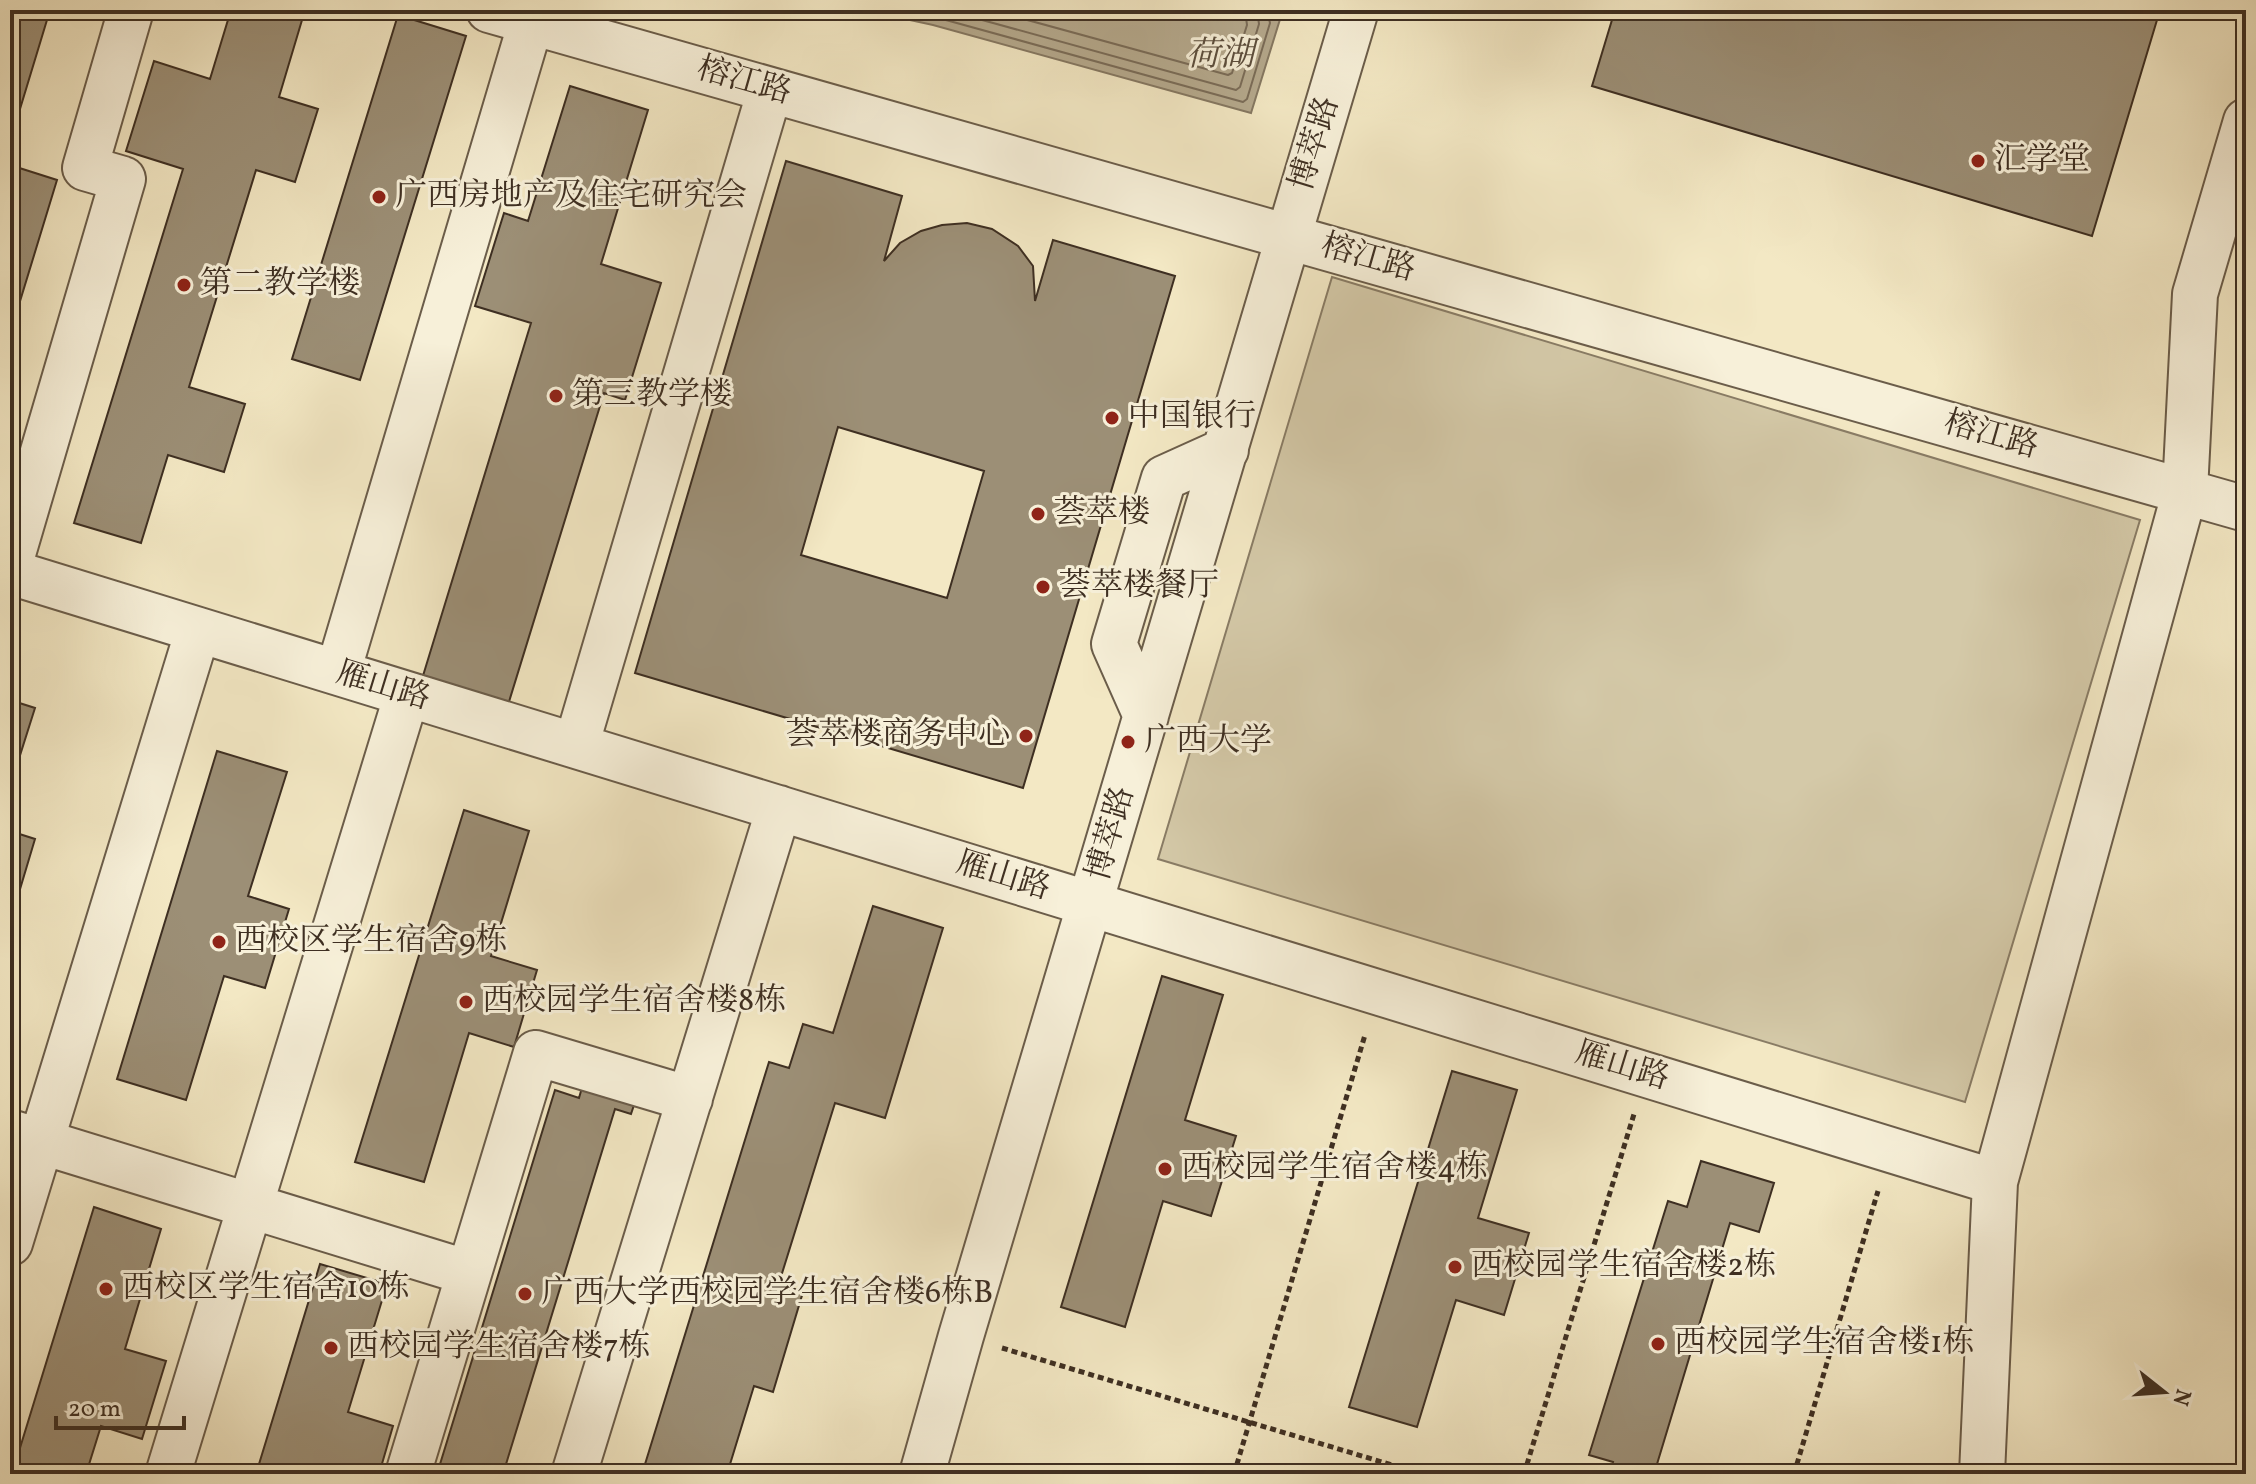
<svg xmlns="http://www.w3.org/2000/svg" width="2256" height="1484" font-family="Vollkorn,'Noto Serif SC',serif">
	<style>
		.green { fill: #d4c9a8; stroke: #897c65; stroke-width: 2 }
		.water { fill: #b5a98d; stroke: #857862; stroke-width: 2 }
		.lines { fill: none; stroke-linecap: round; stroke-linejoin: round }
		.shore { stroke: #7a6c58; stroke-width: 2 }
		.building { fill: #9c8f76; stroke: #3e2f22; stroke-width: 2; fill-rule: evenodd }
		.minor-casing { stroke: #6b5d4a; stroke-width: 48 }
		.path { stroke: #3e2f22; stroke-width: 5; stroke-dasharray: 6 4; stroke-linecap: butt }
		.minor { stroke: #f7f0d9; stroke-width: 44 }
		.poi-dot { fill: #8f2418; stroke: #f7f0d9; stroke-width: 3 }
		.labels { text-anchor: middle; dominant-baseline: central; stroke-width: 6; stroke-linejoin: round; paint-order: stroke }
		.street-label { font-size: 32px; fill: #3e2f22; stroke: #f7f0d9 }
		.poi-label { font-size: 32px; fill: #3e2f22; stroke: #f7f0d9; text-anchor: start }
		.water-label { font-size: 34px; font-style: italic; fill: #5c4e3d; stroke: #f7f0d9 }
	</style>
	<rect width="100%" height="100%" fill="#f3e8c4"/>
	<filter id="stains"><feTurbulence type="fractalNoise" baseFrequency=".0025" numOctaves="4"/><feColorMatrix values="0 0 0 0 .2 0 0 0 0 .09 0 0 0 0 .02 0 0 0 .5 -.17"/></filter>
	<radialGradient id="worn" r=".72"><stop offset=".6" stop-color="#630" stop-opacity="0"/><stop offset="1" stop-color="#630" stop-opacity=".3"/></radialGradient>
	<path class="green" d="M1332 277 2140 520 1965 1102 1158 859Z"/>
	<path class="water" d="M864 10H1266L1281 16 1251 113 933 25Z"/>
	<g class="lines">
		<path class="shore" d="M901 10 935 17 1243 102 1247 99 1270 23 1267 10
			M946 10 1236 90 1240 87 1259 24 1257 10
			M991 10 1228 75 1232 73 1247 25 1245 10"/>
	</g>
	<path class="building" d="M10 10H50L10 142Z
		M231 10H305L279 97 318 109 295 182 256 170 189 387 245 404 224 472 168 455 141 543 74 523 183 169 126 151 154 61 210 79Z
		M1615 10H2160L2092 236 1592 86Z
		M398 15 466 36 360 380 292 359Z
		M570 86 648 110 601 264 661 283 625 400 604 393 508 705 422 679 531 323 475 306 504 213 528 221Z
		M786 161 902 196 884 261 900 243 921 231 942 225 967 223 992 229 1018 246 1033 266 1035 301 1053 240 1175 276 1023 788 635 673ZM838 427 984 471 947 598 801 555Z
		M10 165 57 180 10 334Z
		M10 700 35 708 10 787Z
		M217 751 287 772 248 896 289 909 265 988 224 976 186 1100 117 1079Z
		M464 810 529 831 491 956 537 970 514 1047 469 1033 424 1182 355 1162Z
		M10 831 35 839 12 916H10Z
		M873 906 943 928 885 1118 835 1103 779 1283 803 1292 773 1392 754 1386 727 1474H642L769 1062 789 1068 803 1024 833 1033Z
		M1162 976 1223 995 1185 1120 1236 1136 1211 1216 1163 1201 1125 1327 1061 1307Z
		M1452 1071 1517 1090 1478 1218 1529 1233 1504 1315 1456 1300 1417 1427 1349 1407Z
		M585 1077 638 1093 631 1114 615 1109 503 1474H437L555 1090 579 1098Z
		M1701 1161 1774 1183 1759 1232 1730 1223 1654 1474H1609L1613 1462 1589 1455 1668 1201 1687 1207Z
		M94 1207 161 1229 125 1349 166 1361 142 1439 101 1426 86 1474H12Z
		M320 1264 387 1284 348 1412 393 1426 379 1474H256Z"/>
	<g class="lines">
		<defs>
			<path id="minor" d="M489 10 2246 509
				M10 564 123 179 85 168 131 10
				M10 572 1995 1182
				M338 672 531 22
				M1146 716 1114 644 1164 478 1226 450
				M576 746 770 90
				M10 1132 469 1273
				M10 1243 198 630
				M168 1474 407 694
				M408 1474 536 1053 690 1099
				M574 1474 779 808
				M922 1474 961 1336 1356 10
				M1982 1474 1995 1182 2185 491 2195 294 2246 121"/>
		</defs>
		<use href="#minor" class="minor-casing"/>
		<path class="path" d="M1002 1348 1422 1474
			M1234 1474 1365 1035
			M1524 1474 1634 1114
			M1794 1474 1878 1191"/>
		<use href="#minor" class="minor"/>
	</g>
	<g class="poi-dot">
		<circle cx="1978" cy="161" r="8"/>
		<circle cx="379" cy="197" r="8"/>
		<circle cx="184" cy="285" r="8"/>
		<circle cx="556" cy="396" r="8"/>
		<circle cx="1112" cy="418" r="8"/>
		<circle cx="1038" cy="514" r="8"/>
		<circle cx="1043" cy="587" r="8"/>
		<circle cx="1026" cy="736" r="8"/>
		<circle cx="1128" cy="742" r="8"/>
		<circle cx="219" cy="942" r="8"/>
		<circle cx="466" cy="1002" r="8"/>
		<circle cx="1165" cy="1169" r="8"/>
		<circle cx="1455" cy="1267" r="8"/>
		<circle cx="106" cy="1289" r="8"/>
		<circle cx="525" cy="1294" r="8"/>
		<circle cx="1658" cy="1344" r="8"/>
		<circle cx="331" cy="1348" r="8"/>
	</g>
	<g class="labels">
		<g class="street-label">
			<text transform="translate(744 82) rotate(16)">榕江路</text>
			<text transform="translate(1316 144) rotate(-73)">博萃路</text>
			<text transform="translate(1368 259) rotate(16)">榕江路</text>
			<text transform="translate(1991 436) rotate(16)">榕江路</text>
			<text transform="translate(383 687) rotate(17)">雁山路</text>
			<text transform="translate(1112 834) rotate(-74)">博萃路</text>
			<text transform="translate(1003 877) rotate(17)">雁山路</text>
			<text transform="translate(1622 1067) rotate(17)">雁山路</text>
		</g>
		<g class="poi-label">
			<text x="1994" y="161">汇学堂</text>
			<text x="395" y="197">广西房地产及住宅研究会</text>
			<text x="200" y="285">第二教学楼</text>
			<text x="572" y="396">第三教学楼</text>
			<text x="1128" y="418">中国银行</text>
			<text x="1054" y="514">荟萃楼</text>
			<text x="1059" y="587">荟萃楼餐厅</text>
			<text x="1010" y="736" text-anchor="end">荟萃楼商务中心</text>
			<text x="1144" y="742">广西大学</text>
			<text x="235" y="942">西校区学生宿舍9栋</text>
			<text x="482" y="1002">西校园学生宿舍楼8栋</text>
			<text x="1181" y="1169">西校园学生宿舍楼4栋</text>
			<text x="1471" y="1267">西校园学生宿舍楼2栋</text>
			<text x="122" y="1289">西校区学生宿舍10栋</text>
			<text x="541" y="1294">广西大学西校园学生宿舍楼6栋B</text>
			<text x="1674" y="1344">西校园学生宿舍楼1栋</text>
			<text x="347" y="1348">西校园学生宿舍楼7栋</text>
		</g>
		<g class="water-label">
			<text x="1220" y="56">荷湖</text>
		</g>
	</g>
	<rect width="2256" height="1484" fill="none" stroke="#f3e8c4" stroke-width="40"/>
	<rect x="12" y="12" width="2232" height="1460" fill="none" stroke="#3e2f22" stroke-width="4"/>
	<rect x="20" y="20" width="2216" height="1444" fill="none" stroke="#3e2f22" stroke-width="2"/>
	<g transform="translate(2164 1392) rotate(107)" stroke="#f7f0d9" stroke-width="6" paint-order="stroke">
	<path d="M0-6L14 30L0 20L-14 30Z" fill="#3e2f22"/>
	<text y="-12" font-size="22" font-weight="bold" text-anchor="middle" fill="#3e2f22">N</text>
	</g>
	<path d="M56 1416v12h128v-12" fill="none" stroke="#3e2f22" stroke-width="4"/>
	<text x="68" y="1416" font-size="24" fill="#3e2f22" stroke="#f7f0d9" stroke-width="6" paint-order="stroke">20 m</text>
	<rect width="100%" height="100%" filter="url(#stains)"/>
	<rect width="100%" height="100%" fill="url(#worn)"/>
</svg>
